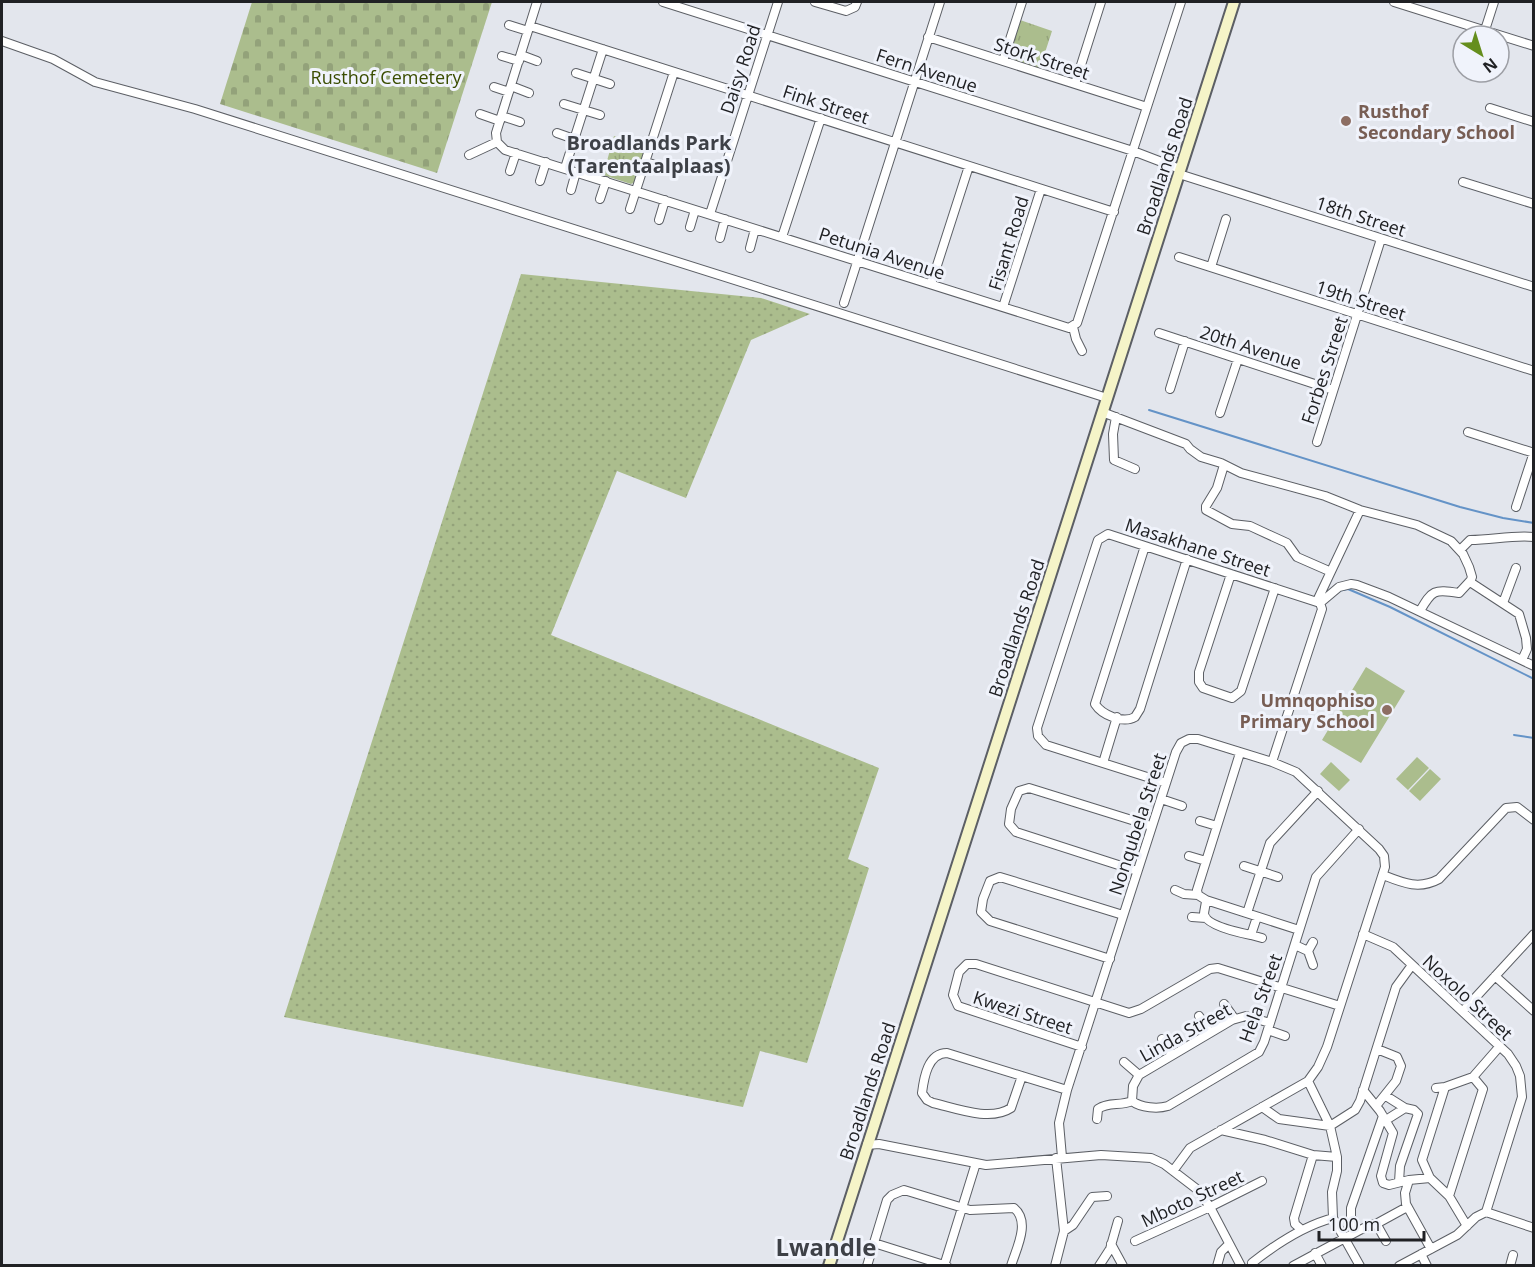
<svg xmlns="http://www.w3.org/2000/svg" width="1535" height="1267" font-family="'Open Sans',sans-serif">
	<style>
		.grass { fill: url(#grass-dots) }
		.cemetery { fill: url(#cemetery-stones) }
		.park { fill: url(#park-tufts) }
		.pitch { fill: #abbd8d }
		.lines { fill: none; stroke-linecap: round; stroke-linejoin: round }
		.stream { stroke: #6493c7; stroke-width: 2 }
		.street-casing { stroke: #5c5f65; stroke-width: 10 }
		.secondary-casing { stroke: #5c5f65; stroke-width: 14 }
		.street { stroke: #fff; stroke-width: 8 }
		.secondary { stroke: #f5f4c8; stroke-width: 10 }
		.education-dot { fill: #8d6e63; stroke: #f0f3fb; stroke-width: 2 }
		.labels { text-anchor: middle; dominant-baseline: central; stroke-width: 6; stroke-linejoin: round; paint-order: stroke }
		.street-label { font-size: 18px; fill: #202124; stroke: #f0f3fb }
		.park-label { font-size: 18px; fill: #3a4d00; stroke: #f0f3fb }
		.education-label { font-size: 18px; font-weight: bold; fill: #785e54; stroke: #f0f3fb; text-anchor: start }
		.neighbourhood-label { font-size: 20px; font-weight: bold; fill: #3e4147; stroke: #f0f3fb }
		.district-label { font-size: 24px; font-weight: bold; fill: #3e4147; stroke: #f0f3fb }
	</style>
	<defs>
		<pattern id="grass-dots" width="8" height="8" patternUnits="userSpaceOnUse" patternTransform="scale(1.5)"><rect width="8" height="8" fill="#abbd8d"/><path d="M2 2h.1M6 6h.1" fill="none" stroke="#93a27a" stroke-width="1.8" stroke-linecap="round"/></pattern>
		<pattern id="cemetery-stones" width="16" height="16" patternUnits="userSpaceOnUse" patternTransform="scale(1.5)"><rect width="16" height="16" fill="#abbd8d"/><path d="M2 7V4a2 2 0 0 1 4 0v3zM10 15v-3a2 2 0 0 1 4 0v3z" fill="#93a27a"/></pattern>
		<pattern id="park-tufts" width="24" height="20" patternUnits="userSpaceOnUse" patternTransform="scale(1.5)"><rect width="24" height="20" fill="#abbd8d"/><path d="M3 7l-1-3M5 7V3M7 7l1-3M15 17l-1-3M17 17v-4M19 17l1-3" fill="none" stroke="#93a27a"/></pattern>
	</defs>
	<rect width="100%" height="100%" fill="#e3e6ed"/>
	<path class="grass" d="M521 274 761 298 810 314 751 340 686 498 617 471 551 635 879 768 848 859 869 868 807 1063 760 1051 743 1107 284 1017Z"/>
	<path class="cemetery" d="M252 2H492L437 173 220 104Z"/>
	<path class="park" d="M1020 20 1052 31 1040 68 1014 61 1010 52Z
		M614 136 647 145 635 182 631 184 603 175Z"/>
	<path class="pitch" d="M1366 667 1405 691 1361 763 1322 740Z
		M1417 757 1429 768 1408 790 1396 779Z
		M1331 762 1350 780 1339 791 1320 774Z
		M1430 769 1441 779 1420 801 1409 791Z"/>
	<g class="lines">
		<path class="stream" d="M1149 410 1460 507 1503 518 1534 523
			M1338 591 1348 589 1390 607 1534 679
			M1514 735 1534 738"/>
		<defs>
			<path id="street" d="M537 2 496 133 497 142 505 150 1069 328 1077 323 1181 2
				M663 2 1133 151 1180 169
				M815 2 846 11 855 7 857 2
				M1394 2 1534 46
				M509 25 528 31
				M530 26 1114 212
				M1485 30 1494 2
				M928 37 1147 107
				M2 41 53 59 95 82 195 109 1107 398
				M521 55 537 61
				M502 56 519 61
				M1003 61 1022 2
				M576 73 610 84
				M1075 84 1101 2
				M511 86 529 93
				M494 87 509 92
				M564 104 600 115
				M1490 108 1534 122
				M480 114 500 121
				M502 116 520 122
				M557 133 574 139
				M469 155 497 142
				M646 162 664 168
				M565 168 603 49
				M510 171 516 153
				M1179 174 1534 287
				M540 181 546 162
				M1463 182 1534 204
				M571 190 576 172
				M600 199 606 181
				M630 209 674 72
				M710 214 778 2
				M659 220 665 200
				M690 227 695 210
				M782 237 821 118
				M720 238 725 219
				M750 248 755 229
				M1179 257 1534 371
				M1211 267 1226 219
				M931 284 969 166
				M844 303 940 2
				M1003 307 1041 189
				M1073 327 1076 339 1082 351
				M1159 333 1333 390
				M1170 389 1185 341
				M1102 412 1186 444 1190 449 1201 457 1221 463 1241 473 1325 496 1360 510 1417 525 1451 541 1463 554 1469 567 1472 577 1470 582 1519 614 1526 638 1527 649 1522 660
				M1220 413 1238 359
				M1116 417 1113 434 1114 460 1135 469
				M1468 432 1534 453
				M1317 442 1381 239
				M1224 465 1217 488 1206 506V510L1232 524 1250 526 1276 538 1287 543 1297 557 1329 571
				M1516 507 1534 452
				M1145 546 1095 704C1102 715 1123 724 1135 717L1140 709 1187 559
				M1460 550 1470 540C1492 540 1512 535 1534 537
				M1231 574 1199 672V682L1203 688 1232 698 1241 691 1275 588
				M1317 601 1360 510
				M1320 603 1339 587 1351 584 1357 585 1389 597 1534 666
				M1503 603 1516 568
				M1420 611C1432 590 1434 589 1459 593L1471 580
				M1240 753 1197 890 1198 895 1206 900 1299 930
				M1103 763 1117 717
				M1166 783 1046 745 1038 736 1037 728 1096 546 1098 540 1108 534 1320 603 1322 609 1272 762
				M1161 799 1182 806
				M1200 821 1217 826
				M1189 856 1206 861
				M1244 866 1278 877
				M1137 871 1016 832 1009 824 1011 809 1019 791 1029 788 1151 826
				M1383 875C1403 883 1419 890 1439 879L1506 808 1517 807 1534 820
				M1175 890 1184 894 1198 895
				M1206 900C1206 904 1204 911 1204 914 1206 926 1241 933 1251 935L1257 917
				M1247 913 1270 843 1318 791
				M1192 917 1206 918
				M1363 934 1393 947 1508 1054 1516 1066 1520 1076 1522 1097 1486 1212 1476 1217 1457 1235 1399 1266
				M1251 935 1262 938
				M1295 945 1308 951 1313 965
				M1308 951 1313 942
				M1110 959 990 921 981 912 983 899 990 881 1000 877 1123 915
				M1495 976 1534 1011
				M1224 1004 1234 1018
				M1463 1011 1534 934
				M1199 1016 1210 1033
				M1270 1023 1246 1016 1232 1020 1139 1075 1133 1086 1132 1101C1141 1108 1158 1109 1168 1106L1259 1052 1264 1042 1316 877 1359 829
				M1268 1030 1285 1036
				M1162 1039 1172 1055
				M1082 1047 958 1006 953 995 959 972 967 964H976L1129 1013 1141 1009 1210 969 1218 968 1340 1006
				M1124 1062 1139 1075
				M1022 1076 1011 1108C990 1122 955 1108 933 1103L927 1100 922 1093C924 1077 928 1053 947 1053L1067 1090
				M1473 1077 1500 1046
				M1308 1081 1330 1126 1355 1110 1360 1101 1396 987 1412 965
				M1445 1087 1422 1160 1430 1178 1449 1196
				M1436 1088 1445 1087 1473 1077 1483 1089 1449 1196 1467 1226
				M1363 1090 1380 1111 1393 1133 1381 1176 1383 1183 1389 1185 1409 1180 1430 1178
				M1386 1096 1405 1108
				M1376 1106 1396 1081 1401 1066 1397 1057 1377 1049
				M1262 1107 1279 1119 1330 1126 1337 1157V1171L1332 1192 1333 1218 1360 1266
				M1383 1116 1351 1208V1217L1358 1231 1372 1224 1377 1225 1386 1241
				M1097 1119 1098 1109C1107 1102 1121 1106 1132 1101
				M1386 1120 1405 1108 1414 1110 1418 1114 1400 1166 1399 1182
				M1221 1130 1265 1140 1313 1155 1337 1157
				M867 1145 879 1144 986 1165 1101 1155 1151 1158 1164 1164 1198 1190 1210 1207 1241 1266
				M1062 1157 1059 1123 1067 1090 1176 752 1181 743 1189 739H1198L1272 762 1296 772 1379 849 1384 856 1385 867 1327 1047 1318 1067 1308 1081 1190 1148 1173 1171
				M1409 1180 1405 1193 1406 1204 1431 1249
				M1486 1212 1534 1228
				M1376 1224 1407 1207
				M1302 1230 1295 1224 1294 1218 1313 1155
				M1064 1231 1073 1225 1092 1197 1107 1196
				M1135 1241 1210 1207 1262 1181
				M874 1243 947 1266
				M1111 1244 1123 1266
				M1315 1253 1322 1266
				M1421 1254 1427 1266
				M1252 1263C1276 1244 1303 1226 1333 1218
				M867 1266 887 1200 892 1195 904 1190 970 1210 1014 1208C1031 1222 1016 1249 1011 1266
				M944 1266 976 1163
				M1055 1266 1064 1231 1056 1158
				M1099 1266 1110 1249 1118 1221
				M1217 1266 1221 1252 1229 1244
				M1293 1266 1358 1231
				M1510 1266 1513 1255"/>
			<path id="secondary" d="M829 1266 1234 2"/>
		</defs>
		<use href="#street" class="street-casing"/>
		<use href="#secondary" class="secondary-casing"/>
		<use href="#street" class="street"/>
		<use href="#secondary" class="secondary"/>
	</g>
	<g class="education-dot">
		<circle cx="1346" cy="121" r="6"/>
		<circle cx="1387" cy="710" r="6"/>
	</g>
	<g class="labels">
		<g class="street-label">
			<text transform="translate(1042 58) rotate(18)">Stork Street</text>
			<text transform="translate(740 69) rotate(-72)">Daisy Road</text>
			<text transform="translate(927 70) rotate(18)">Fern Avenue</text>
			<text transform="translate(826 104) rotate(18)">Fink Street</text>
			<text transform="translate(1164 166) rotate(-72)">Broadlands Road</text>
			<text transform="translate(1361 216) rotate(18)">18th Street</text>
			<text transform="translate(1008 243) rotate(-73)">Fisant Road</text>
			<text transform="translate(882 253) rotate(18)">Petunia Avenue</text>
			<text transform="translate(1361 300) rotate(18)">19th Street</text>
			<text transform="translate(1251 347) rotate(18)">20th Avenue</text>
			<text transform="translate(1324 370) rotate(-72)">Forbes Street</text>
			<text transform="translate(1198 547) rotate(18)">Masakhane Street</text>
			<text transform="translate(1016 628) rotate(-72)">Broadlands Road</text>
			<text transform="translate(1137 824) rotate(-72)">Nonqubela Street</text>
			<text transform="translate(1468 997) rotate(43)">Noxolo Street</text>
			<text transform="translate(1260 998) rotate(-70)">Hela Street</text>
			<text transform="translate(1023 1012) rotate(18)">Kwezi Street</text>
			<text transform="translate(1185 1032) rotate(-29)">Linda Street</text>
			<text transform="translate(867 1091) rotate(-72)">Broadlands Road</text>
			<text transform="translate(1192 1198) rotate(-25)">Mboto Street</text>
		</g>
		<g class="park-label">
			<text x="386" y="77">Rusthof Cemetery</text>
		</g>
		<g class="education-label">
			<text x="1358" y="111">Rusthof<tspan x="1358" dy="21">Secondary School</tspan></text>
			<text x="1375" y="700" text-anchor="end">Umnqophiso<tspan x="1375" dy="21">Primary School</tspan></text>
		</g>
		<g class="neighbourhood-label">
			<text x="649" y="142">Broadlands Park<tspan x="649" dy="23">(Tarentaalplaas)</tspan></text>
		</g>
		<g class="district-label">
			<text x="826" y="1246">Lwandle</text>
		</g>
	</g>
	<rect width="1535" height="1267" fill="none" stroke="#202124" stroke-width="6"/>
	<g transform="translate(1481 54) rotate(142)"><circle r="28" fill="#f0f3fb" stroke="#9d9fa5" stroke-width="1.5"/>
	<path d="M0-4.5L10 22L0 15L-10 22Z" fill="#658e1d"/>
	<text y="-9" font-size="16" font-weight="bold" text-anchor="middle" fill="#202124">N</text>
	</g>
	<path d="M1319 1231v9h105v-9" fill="none" stroke="#202124" stroke-width="3"/>
	<text x="1328" y="1231" font-size="18" fill="#202124" stroke="#f0f3fb" stroke-width="4.5" paint-order="stroke">100 m</text>
</svg>
